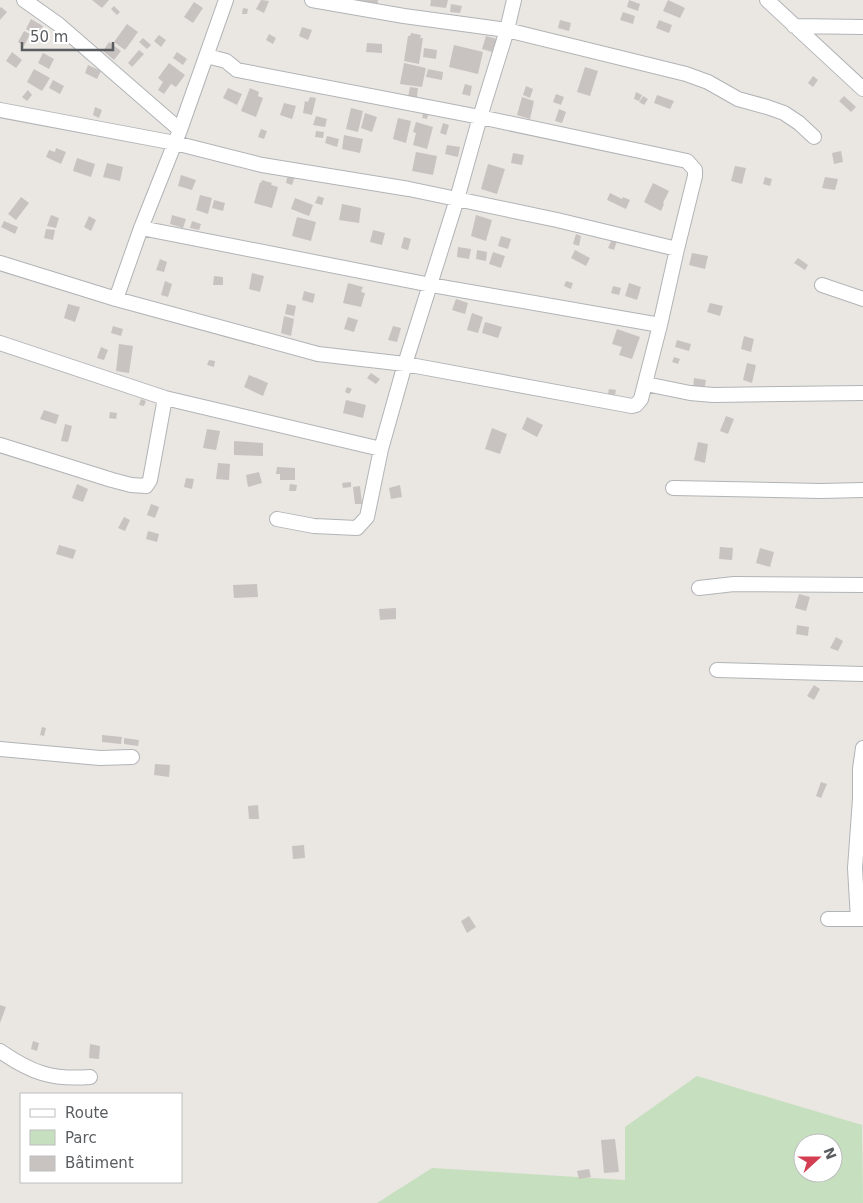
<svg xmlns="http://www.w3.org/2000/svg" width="863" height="1203" font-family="'DejaVu Sans',sans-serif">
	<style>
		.green { fill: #c6dfbf; fill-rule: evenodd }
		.building { fill: #c8c3c0 }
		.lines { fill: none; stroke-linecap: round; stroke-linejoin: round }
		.minor-casing { stroke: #b1b4b7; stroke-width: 16 }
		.minor { stroke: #fff; stroke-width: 14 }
	</style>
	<rect width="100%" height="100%" fill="#eae6e1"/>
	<path class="green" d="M697 1076 862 1125 863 1203H377L432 1168 625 1180V1127ZM803 1143H833V1173H803Z"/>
	<path class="building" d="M92 0H109L102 8Z
		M261 0 269 1 264 13 256 9Z
		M357 0H378L377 8 356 3Z
		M431 0H448L446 8 430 6Z
		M629 0 640 4 638 11 627 7Z
		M668 0 685 8 680 18 663 11Z
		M194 2 203 8 193 23 184 17Z
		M451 4 462 6 460 13 450 12Z
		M114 6 120 12 117 15 111 9Z
		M1 7 7 12 0 20V8Z
		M243 8 248 9 247 14H242Z
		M623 12 635 16 633 24 620 20Z
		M31 19 43 26 38 36 26 29Z
		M560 20 571 23 569 31 558 28Z
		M659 20 672 25 669 33 656 28Z
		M127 24 138 32 125 50 114 42Z
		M302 27 312 30 308 40 299 36Z
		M24 31 30 34 24 46 18 42Z
		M411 33 421 35 420 38H423L419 64 404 61 408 36H410Z
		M269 34 276 38 273 44 266 40Z
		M159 35 166 40 161 47 154 41Z
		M486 36 497 39 492 52 482 49Z
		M143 38 151 45 147 49 139 42Z
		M109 42 121 51 114 60 103 51Z
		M367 43 382 44V53L366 52Z
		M454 45 483 52 478 74 449 67Z
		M424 48 437 50 436 59 423 57Z
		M139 50 144 54 132 67 128 63Z
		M12 52 22 60 16 68 6 61Z
		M177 52 187 59 183 65 173 58Z
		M43 53 54 59 49 69 38 63Z
		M169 63 185 75 176 87 171 84 164 94 158 90 163 82 158 78Z
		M404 63 426 68 422 87 400 84Z
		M88 65 101 71 97 79 85 73Z
		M585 67 598 71 590 96 577 92Z
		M34 69 50 78 42 91 27 82Z
		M428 69 443 72 442 80 426 77Z
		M813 76 818 80 813 87 808 83Z
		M53 80 64 86 60 94 49 88Z
		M465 84 472 86 470 96 462 94Z
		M526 86 533 89 530 98 523 95Z
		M410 87 418 88 417 98 408 97Z
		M228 88 242 94 237 105 223 98Z
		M250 88 259 92 258 96 263 98 256 117 241 111Z
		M28 90 32 95 27 101 22 97Z
		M636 92 642 95 639 101 634 99Z
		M556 94 564 97 561 105 553 102Z
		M657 95 674 101 670 109 654 103Z
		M643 96 648 99 644 105 639 102Z
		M844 96 856 107 851 112 839 101Z
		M310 97 316 98 312 115 303 113 305 101 308 102Z
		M522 97 534 101 530 119 517 115Z
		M284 103 296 106 292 119 280 115Z
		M95 107 102 110 99 118 93 115Z
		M351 108 363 111 358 132 346 129Z
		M559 109 566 112 562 123 555 121Z
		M424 110 429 111 427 119 422 118Z
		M365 113 377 117 372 132 361 128Z
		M316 116 327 119 325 127 313 125Z
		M398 118 411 121 406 143 393 139Z
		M416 122 433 127 427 149 413 145 416 133 413 132Z
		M443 123 449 125 446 135 440 133Z
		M261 129 267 131 264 139 258 137Z
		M316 131 324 132 323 138 315 137Z
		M344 135 363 139 360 153 342 149Z
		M327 136 339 139 337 147 325 143Z
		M447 145 460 147 458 157 445 154Z
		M56 148 66 152 61 164 46 157 49 150 55 152Z
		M841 151 843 162 834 164 832 153Z
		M416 152 437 156 433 175 412 171Z
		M513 153 524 155 522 165 511 163Z
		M77 158 95 164 91 177 73 171Z
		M107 163 123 167 120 181 103 177Z
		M488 164 505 169 497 194 481 189Z
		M735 166 746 168 742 184 731 181Z
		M288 174 295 176 292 185 286 183Z
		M181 175 196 180 192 190 178 186Z
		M765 177 772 179 770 186 763 184Z
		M825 177 838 179 835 190 822 188Z
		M262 180 272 183 271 185 278 187 272 208 254 203 260 182 261 183Z
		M653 183 669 191 663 203 664 204 661 211 644 202Z
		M610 193 622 199 623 197 630 200 626 209 607 200Z
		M200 195 212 198 208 214 196 210Z
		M318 196 324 198 322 205 315 203Z
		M21 197 29 203 16 220 8 214Z
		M295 198 313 205 309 216 291 209Z
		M214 200 225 203 223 211 212 208Z
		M342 204 361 208 359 223 339 220Z
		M51 215 59 218 56 228 47 226Z
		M172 215 186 219 183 228 170 224Z
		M476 215 492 220 486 241 471 236Z
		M89 216 96 220 91 231 84 227Z
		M297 217 316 222 311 241 292 236Z
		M4 221 18 227 15 234 1 227Z
		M192 221 201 224 199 230 190 228Z
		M46 229 55 230 53 240 44 238Z
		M373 230 385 233 382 245 370 242Z
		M576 234 581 236 579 246 573 244Z
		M501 236 511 239 508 249 498 246Z
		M404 237 411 239 408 250 401 248Z
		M612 239 617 241 614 250 608 248Z
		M458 247 471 249 469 259 457 257Z
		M477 250 487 252 486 261 476 259Z
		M575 250 590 258 586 266 571 258Z
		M493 252 505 256 501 268 489 264Z
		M692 253 708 256 705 269 689 265Z
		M798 258 808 265 805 270 794 263Z
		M160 259 167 262 164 272 156 270Z
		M252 273 264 276 260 292 249 289Z
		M214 276 223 277V285H213Z
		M165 281 172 284 168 297 161 295Z
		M566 281 573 283 571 289 564 286Z
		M348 283 363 287 361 292 365 293 361 307 343 303Z
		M629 283 641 287 637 300 625 296Z
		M613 286 621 288 619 295 611 293Z
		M304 291 315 294 313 303 302 300Z
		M456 299 468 303 465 314 452 310Z
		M710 303 723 306 720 316 707 312Z
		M68 304 80 307 75 322 64 318Z
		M287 304 296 306 294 316 285 314Z
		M472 313 483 317 478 333 467 330Z
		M284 316 294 319 291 336 281 333Z
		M348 317 358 320 354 332 344 329Z
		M485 322 502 327 498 338 482 333Z
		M113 326 123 329 121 336 111 333Z
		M393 326 401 328 397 342 388 340Z
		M617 329 640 337 632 359 619 355 622 347 612 344Z
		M744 336 754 339 751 352 741 349Z
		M677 340 691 344 689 351 675 347Z
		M119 344 133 346 129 373 116 371Z
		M101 347 108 350 104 360 97 358Z
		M674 357 680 359 678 364 672 362Z
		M209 360 215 361 214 367 207 365Z
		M747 363 756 365 752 383 743 380Z
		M371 373 380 379 376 384 367 378Z
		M249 375 268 383 263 396 244 387Z
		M694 378 706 380 704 390 693 388Z
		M347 387 352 389 349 394 345 392Z
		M609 389 616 390 615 395 608 394Z
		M141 399 146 401 144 406 139 405Z
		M346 400 366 405 363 418 343 413Z
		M44 410 59 415 56 424 40 419Z
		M110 412 117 413 116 419 109 418Z
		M726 416 734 419 728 434 720 431Z
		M527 417 543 425 537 437 522 429Z
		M65 424 72 426 68 442 61 441Z
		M492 428 507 434 500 454 485 449Z
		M207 429 220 431 216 450 203 448Z
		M234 441 263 443V456L234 455Z
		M698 442 708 444 705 463 694 460Z
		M218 463 230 464 229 480 216 479Z
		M277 467 295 468V480H280V474H276Z
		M259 472 262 483 248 487 246 475Z
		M186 478 194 479 192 489 184 487Z
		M351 482V487L343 488 342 483Z
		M77 484 88 489 83 502 72 498Z
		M290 484 297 485 296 491H289Z
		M400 485 402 497 391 499 389 488Z
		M360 486 362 504H355L353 487Z
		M151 504 159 507 155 518 147 515Z
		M124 517 130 520 125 531 118 528Z
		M148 531 159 534 157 542 146 539Z
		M59 545 76 550 73 559 56 554Z
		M720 547 733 548 732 560 719 559Z
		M760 548 774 552 770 567 756 563Z
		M257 584 258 597 234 598 233 585Z
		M799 594 810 597 806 611 795 608Z
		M396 608V619L380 620 379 609Z
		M797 625 809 627 808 636 796 634Z
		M836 637 843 641 838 651 830 648Z
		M814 685 820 689 814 700 807 696Z
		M42 727 46 728 44 736 40 735Z
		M102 735 122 737 121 744 102 742Z
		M124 738 139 740 138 746 124 744Z
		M155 764 170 765 169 777 154 775Z
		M821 782 827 784 821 798 816 796Z
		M258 805 259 819H249L248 806Z
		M304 845 305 858 293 859 292 846Z
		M469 916 476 927 467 933 461 921Z
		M0 1005 6 1007 0 1023Z
		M33 1041 39 1043 37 1051 31 1049Z
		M90 1044 100 1046 99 1059 89 1058Z
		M615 1139 619 1172 604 1173 601 1140Z
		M589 1169 591 1177 579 1179 577 1171Z"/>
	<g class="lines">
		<defs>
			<path id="minor" d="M24 0 58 24 180 130
				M312 0 404 16 507 30 686 74 708 82 738 99 767 107 784 113 799 123 814 137
				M767 0 863 89
				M794 26 863 27
				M207 56 226 61 237 70 480 117 687 161 695 170V176L677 249
				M0 110 175 143 262 165 409 189 557 220 677 249 660 325 641 399 636 405 632 406 405 364 318 354 116 299 0 263
				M141 228 431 285 660 325
				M822 285 863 299
				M116 299 141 228 180 130 226 0
				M0 343 165 398 381 449
				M646 384 690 393 713 395 863 393
				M0 445 112 480 131 485 146 486 150 480 165 398
				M673 488 821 491 863 490
				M277 519 314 526 357 528 367 517 381 449 405 364 457 199 480 117 507 30 514 0
				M699 588 734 584 863 585
				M717 670 863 674
				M0 749 100 758 132 757
				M828 919H863
				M858 919 855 868 860 799V769L863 748
				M0 1051C32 1073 52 1080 90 1077"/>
		</defs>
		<use href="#minor" class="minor-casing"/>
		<use href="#minor" class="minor"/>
	</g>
	<rect x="20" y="1093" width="162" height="90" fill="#ffffff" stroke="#bdbebf"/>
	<rect x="30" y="1109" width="25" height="8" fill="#ffffff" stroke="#bdbebf"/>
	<text x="65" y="1118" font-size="15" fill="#595d60">Route</text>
	<rect x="30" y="1130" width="25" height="15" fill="#c6dfbf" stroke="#bdbebf"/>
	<text x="65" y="1143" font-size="15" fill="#595d60">Parc</text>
	<rect x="30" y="1156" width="25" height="15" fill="#c8c3c0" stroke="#bdbebf"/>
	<text x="65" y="1168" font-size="15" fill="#595d60">Bâtiment</text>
	<g transform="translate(818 1158) rotate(69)"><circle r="24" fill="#ffffff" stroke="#bdbebf"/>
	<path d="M0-4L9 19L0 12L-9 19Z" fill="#d33e53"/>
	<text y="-8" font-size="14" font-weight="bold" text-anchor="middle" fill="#595d60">N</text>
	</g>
	<path d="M22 42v8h91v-8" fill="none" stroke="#595d60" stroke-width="2.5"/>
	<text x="30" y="42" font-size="15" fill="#595d60" stroke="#ffffff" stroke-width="4" paint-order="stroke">50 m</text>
</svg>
